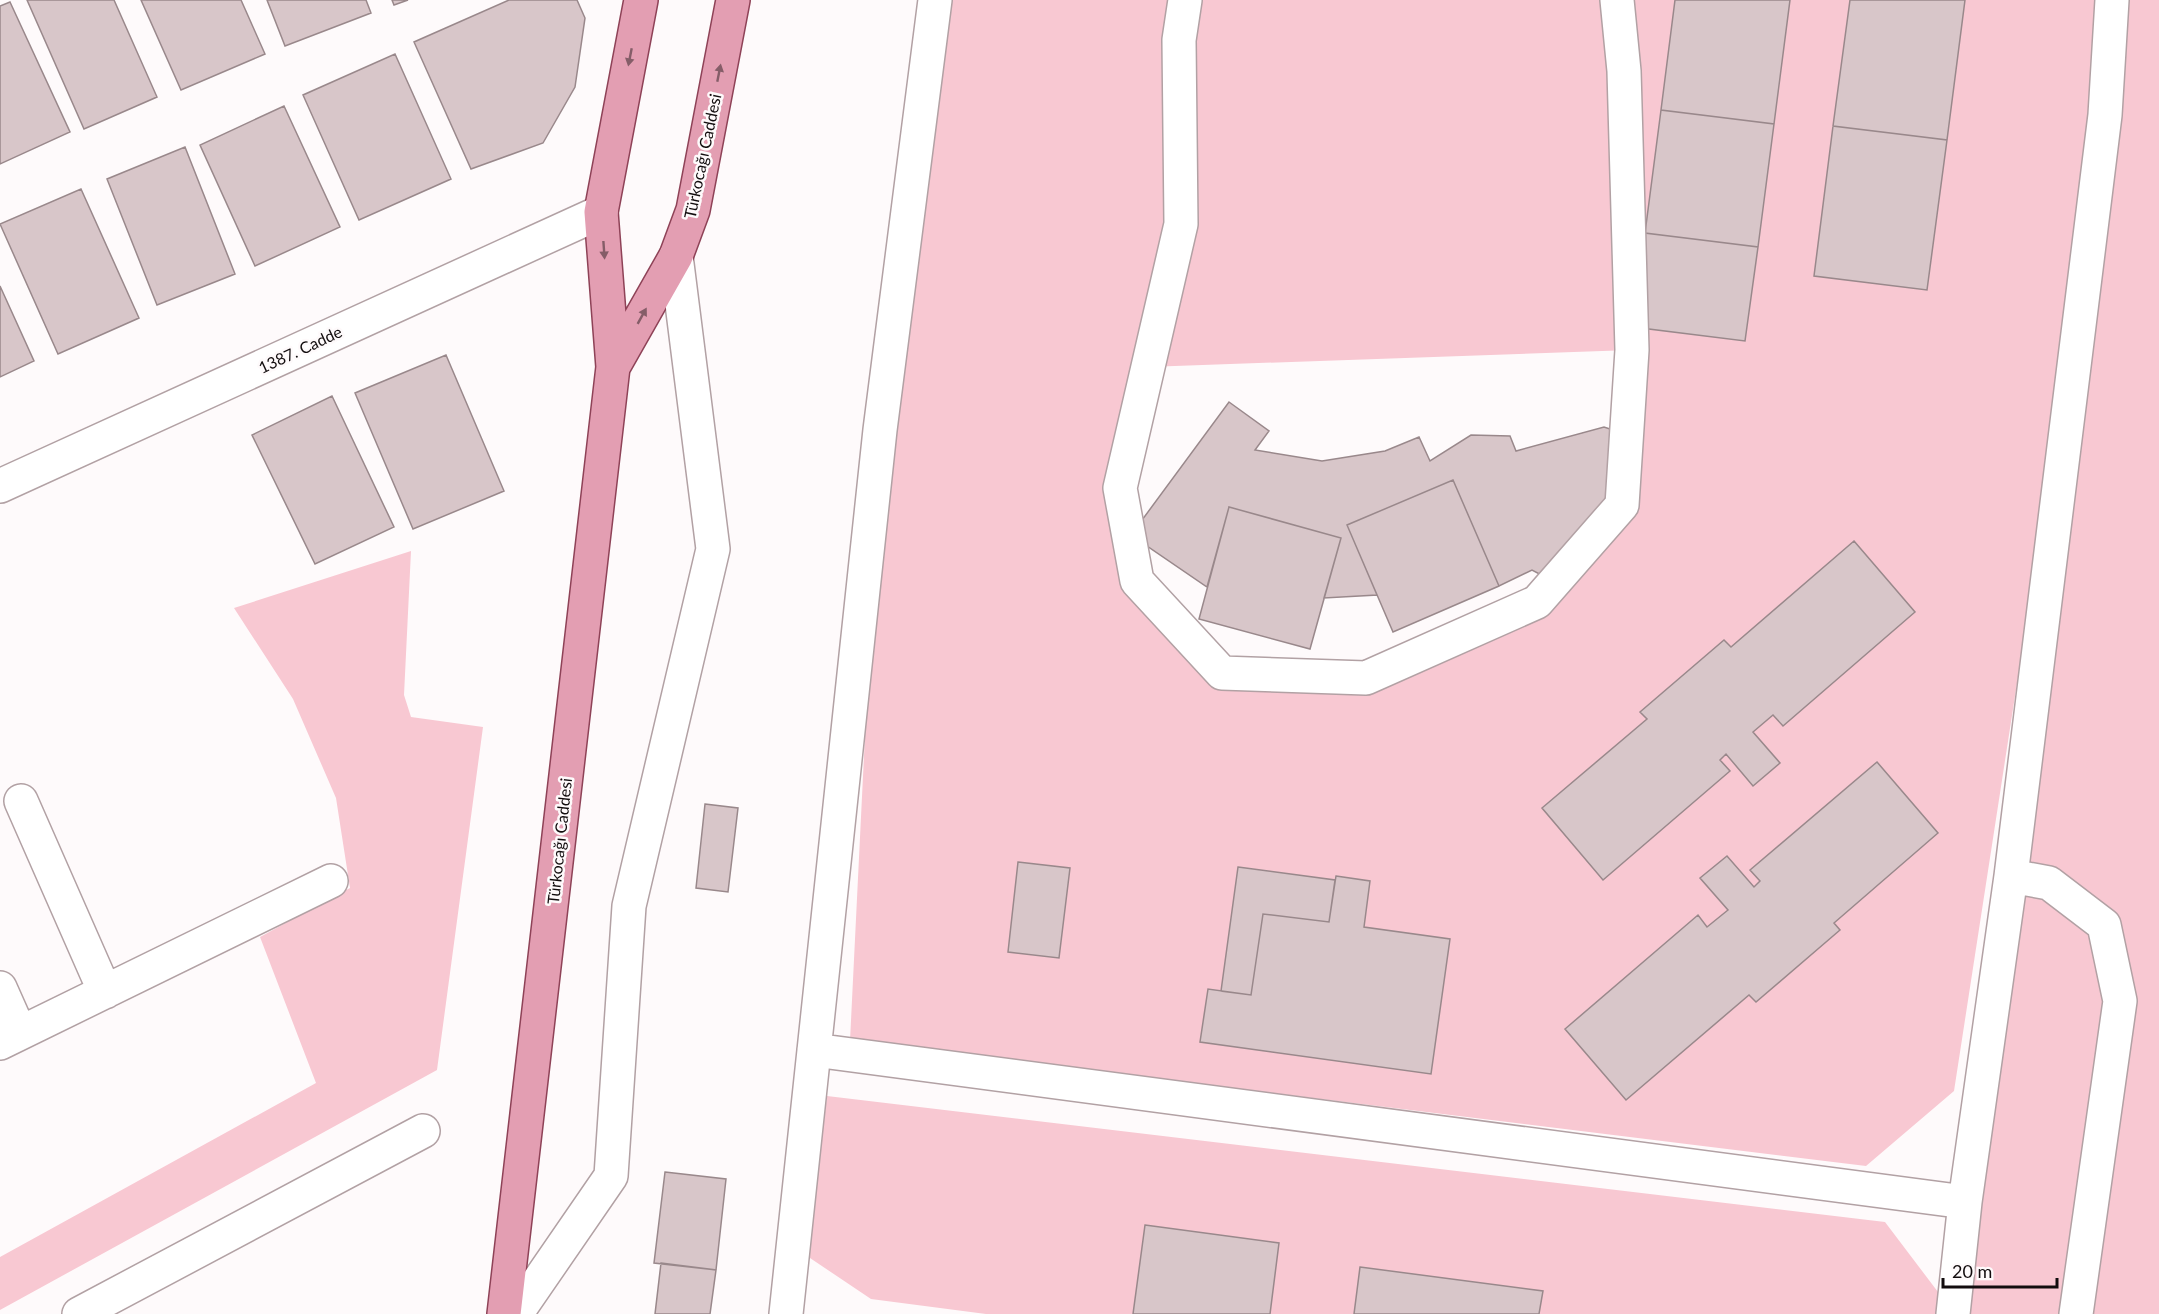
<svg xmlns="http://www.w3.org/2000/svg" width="2159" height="1314" font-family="Lato,sans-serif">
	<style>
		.green { fill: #f8c8d2; fill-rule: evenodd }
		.building { fill: #d8c6c9; stroke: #99888b; stroke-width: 1.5 }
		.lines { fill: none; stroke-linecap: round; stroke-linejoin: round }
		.minor-casing { stroke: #b2a1a4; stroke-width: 36 }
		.major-casing { stroke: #8e4257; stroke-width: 36 }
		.minor { stroke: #fff; stroke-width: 33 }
		.major { stroke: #e39eb2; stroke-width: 33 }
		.oneway { fill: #855d68 }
		.labels { text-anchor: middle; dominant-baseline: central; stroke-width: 5; stroke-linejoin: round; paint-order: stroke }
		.street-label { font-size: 16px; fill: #120d0e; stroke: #fefafb }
	</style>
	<rect width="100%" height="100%" fill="#fefafb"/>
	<path class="green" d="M935 0H2159V1314H1963L2101 139 1954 1091 1866 1166 850 1041 880 430ZM1631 350 1622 505 1537 602 1366 678 1222 673 1137 581 1120 488 1147 367Z
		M411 551 404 695 411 717 483 727 437 1070 0 1310V1257L316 1083 260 937 350 888 336 798 293 699 234 608Z
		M827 1096 1885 1222 1938 1292 1936 1314H986L871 1299 807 1256Z"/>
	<path class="building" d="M27 0H114L157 97 84 129Z
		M141 0H241L265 54 181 90Z
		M267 0H366L371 13 285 46Z
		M392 0H408L394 5Z
		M509 0H577L585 18 575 87 543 143 471 169 414 42Z
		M1675 0H1790L1774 124 1661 110Z
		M1850 0H1965L1947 140 1833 126Z
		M10 2 70 132 0 164V6Z
		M395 54 451 179 359 220 303 95Z
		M284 106 340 227 255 266 200 145Z
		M1661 110 1774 124 1758 247 1645 233Z
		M1833 126 1947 140 1927 290 1814 276Z
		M185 147 235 274 157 305 107 179Z
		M81 189 139 318 58 354 0 224Z
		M1645 233 1758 247 1745 341 1633 327Z
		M0 286 34 361 0 377Z
		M446 355 504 491 413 529 355 393Z
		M332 396 394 527 315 564 252 435Z
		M1229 402 1269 431 1255 450 1322 461 1385 451 1419 437 1430 461 1471 435 1510 436 1516 451 1604 427 1622 433 1600 520 1551 580 1532 570 1499 586 1453 480 1347 525 1377 595 1324 598 1341 538 1229 507 1207 587 1131 535Z
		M1453 480 1499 586 1393 632 1347 525Z
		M1229 507 1341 538 1310 649 1199 619Z
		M1854 541 1915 612 1783 726 1773 715 1753 732 1780 763 1753 786 1726 754 1720 760 1730 771 1603 880 1542 808 1647 719 1640 712 1724 640 1731 647Z
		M1877 762 1938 833 1834 923 1840 930 1756 1002 1749 995 1626 1100 1565 1029 1698 915 1707 927 1728 910 1700 878 1727 856 1754 887 1760 881 1750 870Z
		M705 804 738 808 728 892 696 888Z
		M1018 862 1070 868 1059 958 1008 952Z
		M1238 867 1335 880 1329 922 1263 914 1251 995 1221 991Z
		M1336 876 1370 881 1364 927 1450 939 1431 1074 1200 1042 1208 989 1251 995 1263 914 1329 922Z
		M665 1172 726 1179 716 1270 654 1263Z
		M1145 1225 1279 1243 1270 1314H1133Z
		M661 1263 716 1270 710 1314H655Z
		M1360 1267 1543 1291 1539 1314H1354Z"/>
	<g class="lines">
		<defs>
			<path id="minor" d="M1185 0 1179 40 1181 224 1120 488 1137 581 1222 673 1366 678 1537 602 1622 505 1632 350 1624 71 1617 0
				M0 486 601 212
				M21 801 105 992
				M2011 876 2049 883 2104 925 2120 1001 2076 1314
				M0 988 20 1033
				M0 1043 331 881
				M814 1050 1965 1202
				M79 1314 423 1131
				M516 1314 611 1176 629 906 713 549 676 256
				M786 1314 880 430 935 0
				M1953 1314 1965 1202 2011 876 2105 115 2112 0"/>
			<path id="major" d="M613 367 676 256 693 210 733 0
				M504 1314 613 367 601 212 641 0"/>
		</defs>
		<use href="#minor" class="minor-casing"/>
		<use href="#major" class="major-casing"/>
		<use href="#minor" class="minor"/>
		<use href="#major" class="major"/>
	</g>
	<defs><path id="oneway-solid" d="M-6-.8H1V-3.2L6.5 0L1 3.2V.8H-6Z" transform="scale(1.5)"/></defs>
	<g class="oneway">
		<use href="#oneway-solid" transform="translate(630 57) rotate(101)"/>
		<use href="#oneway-solid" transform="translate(719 73) rotate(-79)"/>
		<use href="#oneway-solid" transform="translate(604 250) rotate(86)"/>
		<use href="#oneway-solid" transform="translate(642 316) rotate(-61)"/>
	</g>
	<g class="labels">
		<g class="street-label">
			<text transform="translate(702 156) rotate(-78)">Türkocağı Caddesi</text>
			<text transform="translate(300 349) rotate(-25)">1387. Cadde</text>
			<text transform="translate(559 841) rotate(-84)">Türkocağı Caddesi</text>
		</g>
	</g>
	<path d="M1943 1278v9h114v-9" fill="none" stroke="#120d0e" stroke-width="3"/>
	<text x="1952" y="1278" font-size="18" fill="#120d0e" stroke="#fefafb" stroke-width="4.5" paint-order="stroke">20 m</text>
</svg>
